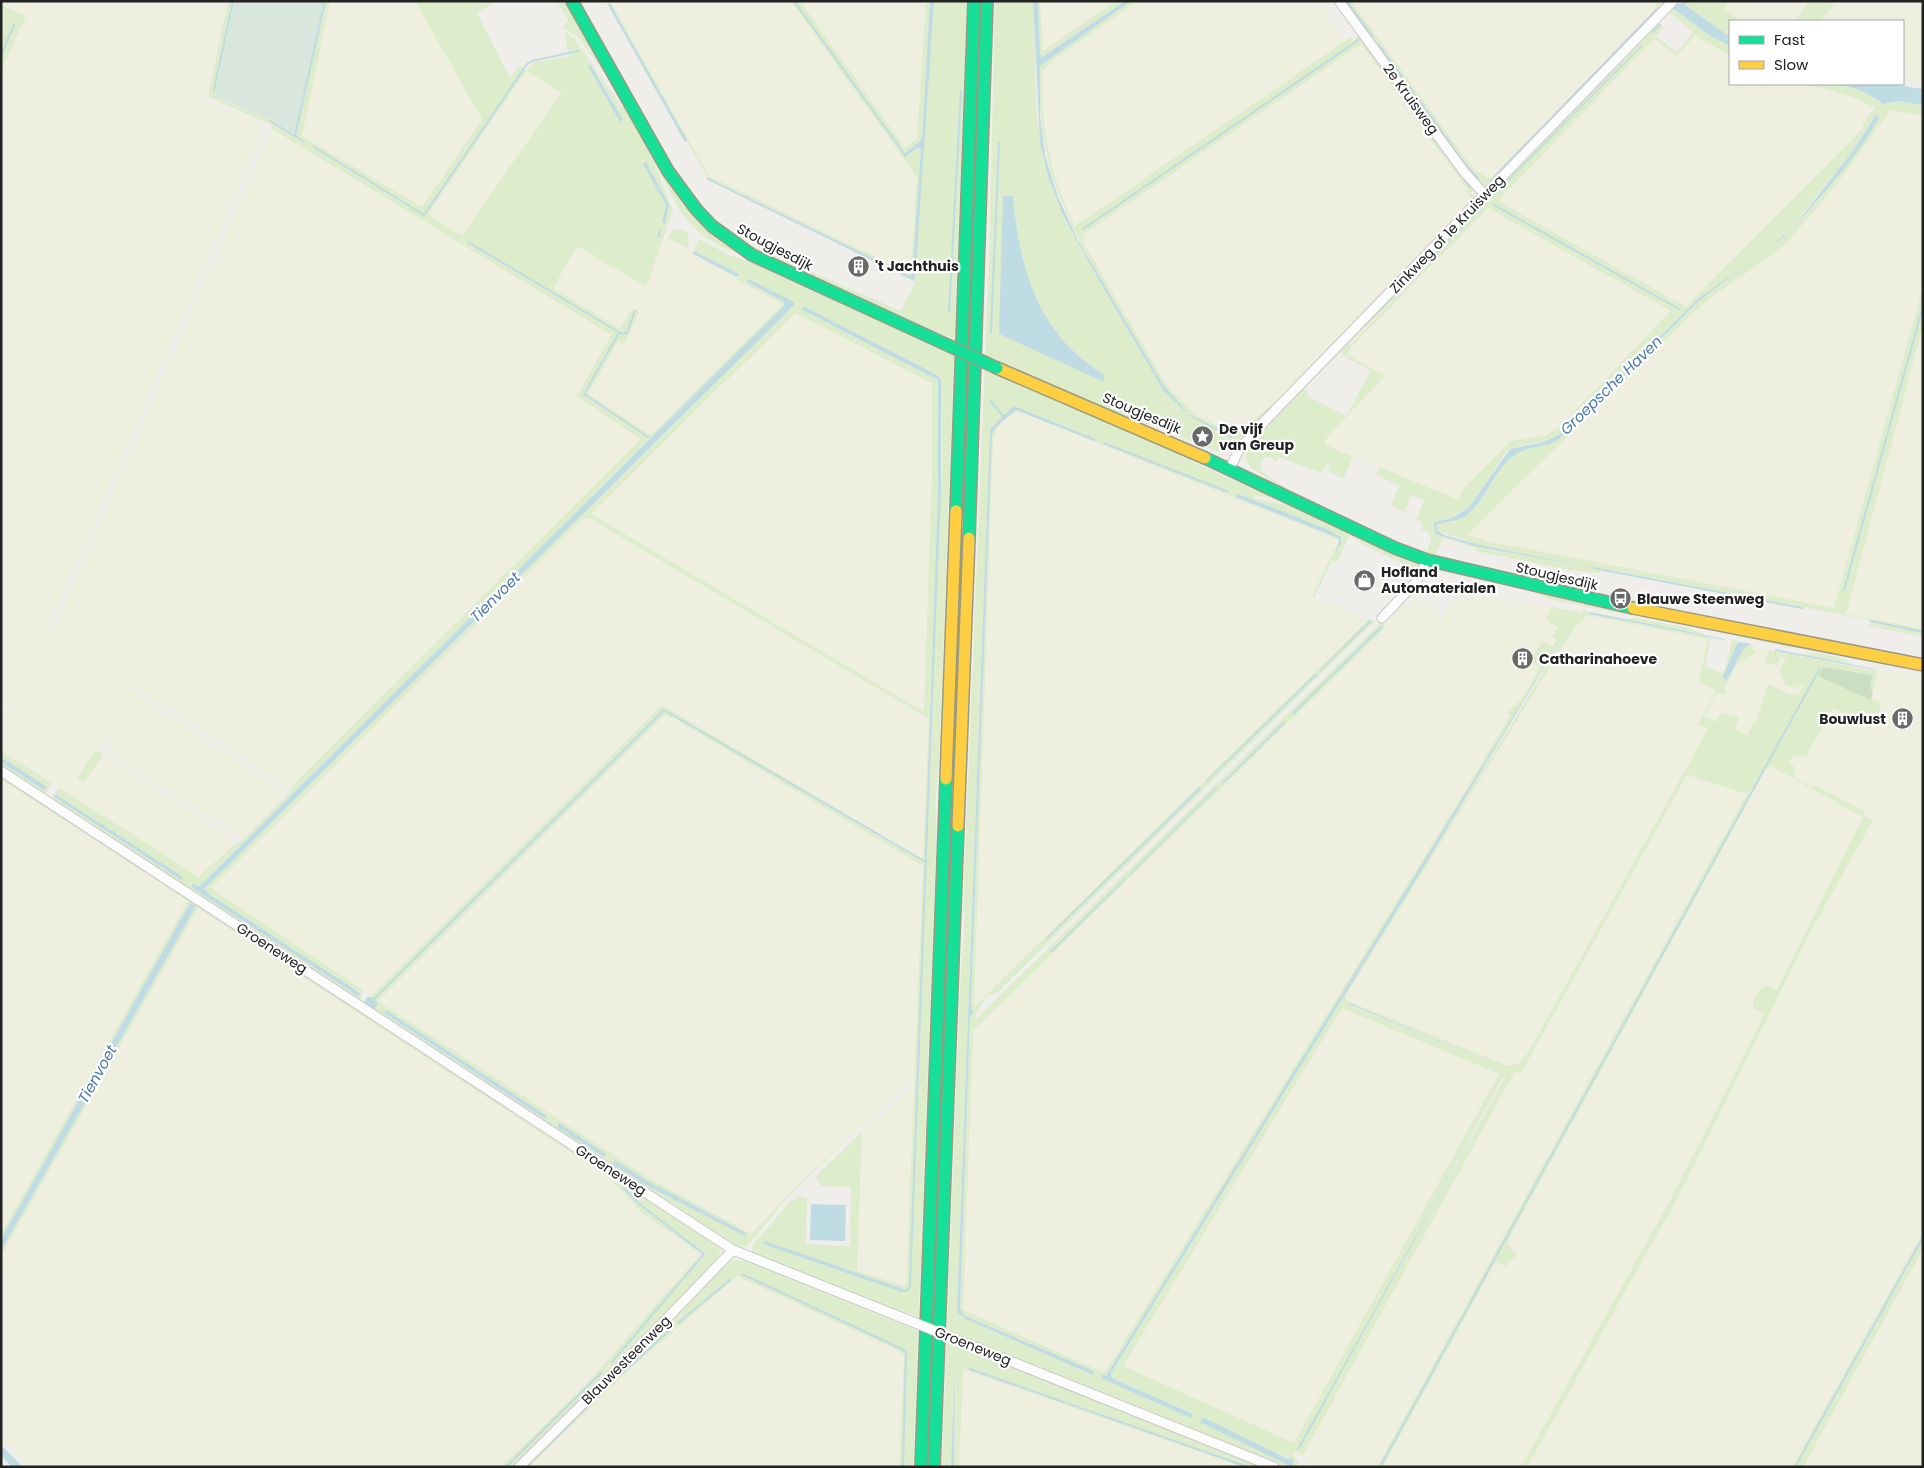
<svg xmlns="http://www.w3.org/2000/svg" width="1924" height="1468" font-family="Poppins,sans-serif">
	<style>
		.farmland { fill: #efefdf }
		.grass { fill: #ddeccb; fill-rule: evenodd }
		.forest { fill: #cbdec1 }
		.wetland { fill: #d9e6de }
		.water { fill: #bfdbe3 }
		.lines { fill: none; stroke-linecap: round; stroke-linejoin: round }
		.stream { stroke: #bfdbe3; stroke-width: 2 }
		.canal { stroke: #bfdbe3; stroke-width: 8 }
		.street-casing { stroke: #c9c8c7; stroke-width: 11 }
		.fast-casing { stroke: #999a82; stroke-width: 14 }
		.slow-casing { stroke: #999a82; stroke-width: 14 }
		.street { stroke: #fdfcfc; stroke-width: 9 }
		.fast { stroke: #16e098; stroke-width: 11 }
		.slow { stroke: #ffcf43; stroke-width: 11 }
		.street-bridge-casing { stroke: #c9c8c7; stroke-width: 11; stroke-linecap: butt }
		.fast-bridge-casing { stroke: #999a82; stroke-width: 14; stroke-linecap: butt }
		.street-bridge { stroke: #fdfcfc; stroke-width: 9 }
		.fast-bridge { stroke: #16e098; stroke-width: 11 }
		.labels { text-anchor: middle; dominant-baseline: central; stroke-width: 4.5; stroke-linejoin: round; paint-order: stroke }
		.street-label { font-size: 14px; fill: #222; stroke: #fff }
		.poi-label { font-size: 14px; font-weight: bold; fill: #222; stroke: #fff; text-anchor: start }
		.water-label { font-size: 15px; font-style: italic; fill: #4a7aab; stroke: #fff }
	</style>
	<rect width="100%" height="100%" fill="#f0eeeb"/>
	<path class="farmland" d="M1 1H228L208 97 202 95 200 98 261 123 263 134 47 632 51 633 271 128 611 335 577 396 641 439 289 789 135 688 133 691 282 790 284 794 242 836H238L106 751 113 739 106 734 78 778 84 782 104 754 233 837 227 843 231 847 199 877 1 751V717L9 706 1 700V71L26 16 1 5Z
		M330 1H415L482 119 422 208 302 136Z
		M613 1H791L918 177 911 268 908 273 709 176 611 3Z
		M800 1H926L917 138 905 148Z
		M1040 1H1116L1042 51Z
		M1138 1H1330L1334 6 1325 13 1345 41 1075 226 1060 193 1048 152 1042 111V71L1052 61Z
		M1351 1H1654L1656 5 1653 12 1491 179 1476 171 1465 159Z
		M1729 1H1810L1795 21H1742L1723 9Z
		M1829 1H1923V83L1903 79V21H1819L1834 7Z
		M1694 35 1730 56V84H1808L1852 97 1875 107 1862 125 1863 128 1686 307 1498 202 1654 39 1677 55Z
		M1361 44 1467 189 1470 199 1463 209 1275 402 1236 435 1196 415 1167 386 1082 240 1084 234Z
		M526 71 561 93 462 236 428 215Z
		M1891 110 1923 116V287L1834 608 1491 542 1467 535 1688 318 1710 298 1784 245 1839 181Z
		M1488 208 1671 311 1557 429 1544 436 1510 441 1464 489 1457 500 1324 445 1328 436 1385 376 1347 355 1350 348Z
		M663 236 669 238V242L686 250 687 248 694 251 693 254 737 277 736 279 780 303 781 306 651 435 588 394 618 341 625 344 639 312 632 309 620 329 553 288 577 246 662 239Z
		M795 313 932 383V469L924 713 590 514Z
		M1923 326V629L1846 614Z
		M1017 412 1332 537 1337 540V543L1312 597 1369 619 974 1008 993 441 1000 426 1011 414Z
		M589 518 929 720 923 858 662 706 373 994 363 990 213 890 212 887 583 519Z
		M1457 587 1494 598 1552 607 1545 619 1558 627 1557 640 1553 646 1542 643 1531 661 1540 668 1522 698 1511 708 1508 713 1510 715 1468 786 1108 1368 1103 1372 968 1314 962 1307 973 1031 1386 627 1381 622 1399 604 1408 605 1414 597 1442 616 1444 609 1453 605Z
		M1592 616 1708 639 1699 682 1716 691 1698 723 1708 729 1529 1051 1519 1063 1513 1066 1506 1065 1345 1000V997L1576 625 1585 617Z
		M1754 647 1769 650 1765 662 1777 666 1783 656 1786 660 1780 678 1785 685 1805 684 1798 695 1792 696 1783 693 1775 686 1768 684 1756 723 1753 722 1748 735 1735 730 1739 717 1722 713 1715 722 1704 716 1717 691 1725 695V687L1737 664 1756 653Z
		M1878 669 1923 678V1232L1792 1467H1527L1677 1199 1811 931 1873 820 1864 815V812L1815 785 1813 788 1792 776 1796 768 1788 763 1793 754 1806 756 1833 708 1877 727 1879 702 1871 700Z
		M664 715 673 718 923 866 915 1075 797 1186 751 1234 649 1178 378 1001Z
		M1771 766 1863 816 1777 990 1766 985 1760 988 1753 1002V1008L1764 1013 1760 1023 1655 1229 1521 1467H1383L1766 769Z
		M1687 775 1747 794 1377 1467H1315L1304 1462 1306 1457 1303 1455 1515 1071 1522 1073Z
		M1 779 188 901 1 1234Z
		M198 908 599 1171 609 1178 642 1213 701 1255 588 1382 501 1467H29L1 1438V1256Z
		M1343 1008 1499 1073 1295 1444 1123 1366Z
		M915 1082 906 1286H902L857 1271 862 1132Z
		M1923 1249V1467H1803Z
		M737 1276 897 1350 904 1356 899 1467H529L631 1368Z
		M962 1369 1243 1467H959Z"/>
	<path class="grass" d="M228 1H234L215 97 267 117 295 136 325 1H330L302 136 422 207 482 119 415 1H497L477 13 510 78 519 66 526 71 535 62 569 56 564 31 574 38 620 104 628 111 645 141 673 210 646 287 577 246 553 288 620 329 632 309 639 312 624 344 618 341 588 394 651 435 781 306 780 303 736 279 739 274 694 251 699 239 731 256 763 266 948 352 950 336 942 335 941 337 752 249V246L901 311 914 284 915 272 910 276 708 178 610 5H605L613 1 611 3 709 176 908 273 911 268 917 177 791 1H800L905 148 917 138 926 1H930L922 139 903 155 905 157 917 148 921 149 913 265H915L934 1H967L939 761 936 796V844L913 1467H899L904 1356 897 1350 737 1276 631 1368 529 1467H522L731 1260 749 1261 913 1328V1313L903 1314 751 1253 753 1245 787 1205 799 1195 802 1198H807L806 1244 850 1246 851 1187 821 1186 816 1179 818 1174 862 1132 857 1271 906 1286 923 866 673 718 664 715 378 1001 649 1178 751 1234 797 1186 883 1104 787 1198 748 1245 742 1249 365 1005 373 994 662 705 920 858H923L929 719 589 518 583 519 212 887 214 890 363 990 361 999 358 1000 53 801V795L60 788 199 877 231 847 240 842 291 791 289 789 641 439 577 396 611 335 271 128 272 125 208 97ZM592 65 623 120 620 122 588 66ZM526 71 561 93 462 236 428 214ZM747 282 794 305 204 889 209 894 359 993 358 996 193 884 199 886 202 884 784 306V302ZM803 306 937 375 941 380 942 465 930 719 939 468 937 379 802 309ZM795 313 932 383V469L924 712 591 514ZM55 794 182 877 54 796ZM386 1010 547 1116 545 1119 384 1013Z
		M557 1H567L616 89 579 38 562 27 568 21Z
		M995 1H1033L1037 120 1048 176 1062 213 1096 275 1163 390 1190 416 1231 437 1232 435C1213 427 1194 420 1180 405 1155 380 1139 346 1122 316 1083 248 1042 183 1040 102 1039 91 1036 76 1041 65L1131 1H1138L1052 61 1042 71C1041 127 1050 176 1075 226L1351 37 1354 40 1360 36 1468 180 1474 190 1471 192 1476 197 1288 393 1227 451 1217 452 1200 444 1206 436 1203 434 1199 444 1095 404C1156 445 1217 476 1286 502L1255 495 1254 498 1299 508 1351 532 1337 562 1332 560 1314 598 1312 597 1337 543V540L1330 536 1020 412C1007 411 995 429 993 441L974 1007 1369 619 1375 621 999 991 986 997 975 1016 977 1018 1381 622 1386 627 973 1031 963 1310 1103 1372 1108 1368 1468 786 1510 715 1507 713 1522 698 1540 668 1530 661 1542 642 1553 646 1557 640 1552 636 1558 627 1545 619 1552 607 1582 613 1583 610 1590 612V614L1711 638 1705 666 1722 673 1725 670 1732 640 1738 642 1727 680 1744 648 1751 644 1756 653 1737 664 1725 687V695L1717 692 1704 716 1715 722 1722 713 1739 717 1735 730 1748 735 1753 722H1756L1768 684C1780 688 1784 696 1798 695L1804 685 1794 688 1784 684 1779 670 1786 660 1781 657 1777 666 1765 662 1769 650 1873 671 1878 669 1873 690H1869L1871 675 1823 667 1866 698 1879 702 1881 720 1877 727 1833 708 1806 756 1793 755 1788 763 1796 768 1793 777 1813 787 1815 785 1865 812 1864 815 1873 820 1811 931 1677 1199 1527 1467H1521L1672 1197 1760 1023 1764 1013 1753 1008C1753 999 1757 990 1766 985L1777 990 1863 817 1771 766 1766 769 1512 1233 1507 1243 1517 1254 1506 1267 1496 1261 1383 1467H1377L1747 794 1687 775 1521 1073 1515 1071 1303 1455 1295 1452 1293 1455 1298 1461 1297 1467H1282L965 1339 954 1332 953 1347 964 1346 1266 1467H1243L963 1369 959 1467H954L956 1369 951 1467H942L960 988 965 912H963L964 885 989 259ZM1361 44 1467 189 1470 199 1463 209 1275 402 1236 435 1196 415 1167 386 1082 240 1085 238 1084 234ZM1013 196C1021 275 1036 328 1103 375L999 334ZM1015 406 1096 439 1095 440 1016 410 996 427 992 434 971 1002 973 1013 970 1016 960 1311 965 1316 1094 1371 1093 1375 966 1319 957 1312 990 433ZM1238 494 1322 527 1342 540 1333 555 1338 538 1237 497ZM1592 616 1708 639 1699 682 1716 691 1698 724 1708 729 1529 1051C1522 1060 1518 1067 1506 1065L1345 1000V997L1576 625 1585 617ZM1573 620 1530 694 1111 1373V1377L1116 1380 1193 1414 1191 1418 1106 1376ZM1349 1003 1500 1065 1348 1005ZM1342 1008 1499 1074 1294 1443 1123 1366ZM1503 1077 1505 1078 1298 1449ZM1202 1423 1294 1460 1292 1466Z
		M1038 1H1040L1043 51 1116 1H1125L1042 57 1040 53Z
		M1341 1H1351L1466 159 1476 171 1491 179 1653 12 1656 5 1654 1 1665 3 1486 187 1468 173Z
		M1729 1 1724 9 1742 21H1748H1730V37L1685 5V2Z
		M1809 1H1829L1834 7 1819 21H1795Z
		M1 5 26 16 1 71Z
		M1672 9 1730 46V56L1695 35 1677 56 1654 39 1498 201 1686 307 1863 128 1862 125 1875 108 1852 97 1808 84H1838L1860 90 1885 105 1898 101 1923 105V116L1891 110 1839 181 1791 238 1775 253 1710 298 1688 318 1467 535 1491 542 1834 608 1923 287V326L1846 614 1923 629V637L1869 626 1870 620 1601 568 1599 573 1569 570 1476 551V548L1443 538 1435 557 1426 554 1431 540 1429 533 1420 529 1424 526 1421 525 1422 522 1416 520 1424 500 1411 495 1405 512 1391 506 1399 485 1376 475 1379 467 1457 499 1464 489 1510 441 1544 436 1557 429 1671 311 1488 208 1350 348 1348 355 1385 376 1328 436 1324 444 1353 457 1343 479 1328 471 1330 466 1326 464 1321 473 1279 457 1275 463 1272 457H1265L1260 466 1262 471 1287 489C1278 486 1274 481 1266 477 1253 470 1238 461 1249 444L1302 388 1305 390 1290 406 1306 390 1308 392 1306 395 1346 416 1370 372 1368 369 1342 355 1341 352 1309 383V381L1656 23 1660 24 1652 33 1661 25 1663 28 1656 37 1677 52 1693 32 1669 12ZM1875 115C1862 149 1816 207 1788 232L1852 152ZM1482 208 1351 344H1350V343ZM1784 235 1785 236 1700 300 1559 439C1546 449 1529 445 1516 454 1494 470 1487 501 1465 516 1456 523 1445 521 1436 525L1438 531 1480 545 1595 568 1478 547 1435 534 1434 522 1453 518 1469 507 1507 451C1522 441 1543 446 1559 435L1699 298 1763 253Z
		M659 165 684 203 736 253C700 239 683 221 667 186 664 180 659 171 659 165Z
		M680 229 687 232 689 245 687 248 667 238 672 231Z
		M1352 533 1416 563 1418 567 1415 569 1408 566 1360 543V541L1351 536Z
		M1520 588 1633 614H1623L1549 599Z
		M1636 618 1688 628 1707 636 1623 619Z
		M1698 628 1814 649 1787 647Z
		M1818 653 1838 657 1855 665 1798 654Z
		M95 750 104 754 84 782 77 778Z
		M1 751 52 783 47 792 41 793 1 767V762L44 790 46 787 1 757Z
		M1 774 716 1243 720 1251 719 1259 596 1387 515 1467H501L588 1382 701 1254 642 1213 609 1178 599 1171 198 908 1 1256V1251L196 906 190 903 1 1239V1234L188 901 1 779Z
		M1923 1232V1249L1803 1467H1792Z"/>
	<path class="forest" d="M1823 667 1872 675 1870 689 1873 690 1871 700 1818 676Z"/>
	<path class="wetland" d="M234 1H325L295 136 267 117 215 97Z"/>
	<path class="water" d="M930 1H934L916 265H913L921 149 917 148 905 157 903 155 922 139Z
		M1033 1H1038L1040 53 1042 57 1125 1H1131L1040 66V116L1045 155 1058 197 1078 240 1163 385 1189 414 1232 436 1231 438 1190 416 1163 390 1096 275 1062 213 1048 176 1040 142Z
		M1658 1H1675L1679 4 1686 1 1685 5 1730 37V46L1709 35 1665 3Z
		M610 4 687 140 685 142 608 5Z
		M1641 45 1642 46 1486 204 1485 203Z
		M591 65 623 120 620 122 588 66Z
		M1838 84H1889L1923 89V105L1898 101 1884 104 1860 90Z
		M1876 115 1879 118C1856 159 1820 197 1789 233L1852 152Z
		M646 162 669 205 665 223 662 222 666 205 643 164Z
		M708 178 910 276 915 272 914 281 706 179Z
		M1003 196H1013C1020 271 1037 332 1104 375V382L999 334Z
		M1481 208 1482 209 1349 343Z
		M1784 235 1785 236 1700 300 1559 439C1546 449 1529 445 1516 454 1494 469 1488 497 1468 514 1459 523 1446 520 1436 525L1438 531 1444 535 1480 545 1595 568 1478 547 1435 534 1434 522 1453 518 1469 507 1510 449 1544 442 1559 435 1699 298 1763 253Z
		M694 251 739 274 737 277 693 254Z
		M748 279 794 302V305L204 889 209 894 360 993 358 996 191 887 193 884 199 886 202 884 784 306V302L747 282Z
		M803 306 937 375 941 379V489L932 720 930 719 938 495V380L801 309Z
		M1014 406 1096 439 1095 441 1016 410 996 427 992 434 971 1002 973 1013 970 1016 960 1309 965 1316 1094 1371 1093 1375 966 1319 957 1312 990 433 991 428Z
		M1104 442 1229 491 1228 493 1103 444Z
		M1238 494 1322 527 1341 537V543L1334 555 1339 541 1338 538 1236 497Z
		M1590 612 1724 639V640L1590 614Z
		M1573 619 1428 860 1111 1373V1377L1116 1380 1193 1414 1191 1418 1101 1378 1103 1375 1106 1376Z
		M1370 620 1372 621 1321 671 1320 670Z
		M1382 625 1383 627 1294 714 1292 713Z
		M1738 642 1751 644 1744 648 1727 680 1722 678Z
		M1775 649 1874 669V670L1775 651Z
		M1316 673 1317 675 1207 782 1206 781Z
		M1284 721 1285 723 1223 784 1222 783Z
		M1 757 47 787 44 790 1 762Z
		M1200 787 1201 789 1046 940 1045 939Z
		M1216 788 1217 789 1130 875 1129 874Z
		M55 794 183 877 181 880 56 798 53 796Z
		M1125 878 1126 879 1052 952 1050 951Z
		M190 903 196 906 1 1251V1239Z
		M1349 1003 1500 1066 1348 1004Z
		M386 1010 547 1116 545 1119 384 1013Z
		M1504 1077 1299 1450 1297 1449Z
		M559 1123 606 1154 604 1157 557 1127Z
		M615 1160 649 1182 746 1233 745 1236 644 1184 613 1164Z
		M811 1204 846 1205 845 1241 810 1240Z
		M765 1241 903 1289 902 1292 763 1244Z
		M955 1369 954 1467H951Z
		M1202 1417 1286 1458 1294 1459 1292 1467 1202 1423 1200 1424Z
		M1 1445 23 1467H12L1 1456Z"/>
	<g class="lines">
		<path class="stream" d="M794 1 905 155
			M1347 1 1372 36
			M1652 33 1660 25
			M1379 45 1465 164 1478 178
			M1368 49 1469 186
			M1 55 14 25
			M214 90 233 1
			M270 121 303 141
			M295 136 325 1
			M314 147 424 215 527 64 532 61 578 51
			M1494 177 1656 10
			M1494 205 1679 309
			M1083 229 1360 39
			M660 230 659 236H660
			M468 242 622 334 627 333 635 311
			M949 312 961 91
			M619 333 584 394 648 437
			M991 333 999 143
			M990 400 1004 417
			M1593 568 1802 608
			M1844 590 1923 306
			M1871 621 1923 632
			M371 1002 664 710 926 862
			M742 1274 906 1351 903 1467
			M902 1291 908 1290 910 1285 931 719
			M678 1323 730 1280
			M612 1362 704 1254 637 1202 623 1187
			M970 1369 1248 1467
			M620 1375 672 1328
			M581 1413 613 1382
			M506 1467 601 1373
			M526 1467 574 1420
			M1380 1467 1820 668
			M1795 1467 1923 1237"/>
		<path class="canal" d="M369 1001 373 1004"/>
		<defs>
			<path id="street" d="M1339 1 1465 173 1485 195
				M1229 470 1239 450 1253 433 1673 1
				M1382 618 1416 582 1427 560
				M1 771 733 1250 903 1318
				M965 1343 1274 1467
				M519 1467 622 1365 733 1250"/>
			<path id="fast" d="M572 1 668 171 696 209 712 226 752 255 943 343
				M1205 458 1395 548 1427 560 1633 608
				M956 511 974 1
				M969 538 987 1
				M921 1467 946 779
				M934 1467 958 826"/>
			<path id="slow" d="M997 368 1205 458
				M1633 608 1923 665
				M946 779 956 511
				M958 826 969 538"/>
		</defs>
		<use href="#street" class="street-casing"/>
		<use href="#fast" class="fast-casing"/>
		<use href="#slow" class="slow-casing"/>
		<use href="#street" class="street"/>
		<use href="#fast" class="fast"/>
		<use href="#slow" class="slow"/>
		<defs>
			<path id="street-bridge" d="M903 1318 965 1343"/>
			<path id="fast-bridge" d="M943 343 997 368"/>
		</defs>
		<use href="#street-bridge" class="street-bridge-casing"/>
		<use href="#fast-bridge" class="fast-bridge-casing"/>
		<use href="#street-bridge" class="street-bridge"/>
		<use href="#fast-bridge" class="fast-bridge"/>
	</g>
	<defs>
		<symbol id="building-disc" viewBox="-11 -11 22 22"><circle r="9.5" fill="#6a6968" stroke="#fff"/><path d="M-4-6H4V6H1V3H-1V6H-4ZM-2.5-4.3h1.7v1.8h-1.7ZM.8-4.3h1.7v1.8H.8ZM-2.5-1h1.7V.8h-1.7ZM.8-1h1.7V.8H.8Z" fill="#fff"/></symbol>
		<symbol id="sight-disc" viewBox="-11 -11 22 22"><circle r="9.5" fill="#6a6968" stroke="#fff"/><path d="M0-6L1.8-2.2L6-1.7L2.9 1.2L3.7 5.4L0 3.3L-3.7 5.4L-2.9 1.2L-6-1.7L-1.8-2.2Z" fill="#fff"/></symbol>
		<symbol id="shop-disc" viewBox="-11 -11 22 22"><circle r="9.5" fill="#6a6968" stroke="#fff"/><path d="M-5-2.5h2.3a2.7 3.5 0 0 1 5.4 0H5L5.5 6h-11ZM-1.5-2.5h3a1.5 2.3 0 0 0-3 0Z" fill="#fff"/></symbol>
		<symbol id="bus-disc" viewBox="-11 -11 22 22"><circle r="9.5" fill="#6a6968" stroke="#fff"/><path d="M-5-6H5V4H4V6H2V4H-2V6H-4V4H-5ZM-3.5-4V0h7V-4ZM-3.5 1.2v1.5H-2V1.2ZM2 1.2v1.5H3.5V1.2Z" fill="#fff"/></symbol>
	</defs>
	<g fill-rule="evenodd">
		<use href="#building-disc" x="846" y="254" width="25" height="25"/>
		<use href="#sight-disc" x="1190" y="424" width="25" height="25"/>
		<use href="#shop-disc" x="1352" y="568" width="25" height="25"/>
		<use href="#bus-disc" x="1608" y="586" width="25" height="25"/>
		<use href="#building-disc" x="1510" y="646" width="25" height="25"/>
		<use href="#building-disc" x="1890" y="706" width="25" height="25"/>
	</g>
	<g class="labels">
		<g class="street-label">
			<text transform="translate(1411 99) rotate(54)">2e Kruisweg</text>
			<text transform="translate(1447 234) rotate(-46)">Zinkweg of 1e Kruisweg</text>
			<text transform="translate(775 247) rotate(28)">Stougjesdijk</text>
			<text transform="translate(1142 413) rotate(23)">Stougjesdijk</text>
			<text transform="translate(1557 576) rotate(13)">Stougjesdijk</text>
			<text transform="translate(272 948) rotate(33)">Groeneweg</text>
			<text transform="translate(611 1170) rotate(33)">Groeneweg</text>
			<text transform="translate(973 1346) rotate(22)">Groeneweg</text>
			<text transform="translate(626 1360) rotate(-45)">Blauwesteenweg</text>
		</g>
		<g class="poi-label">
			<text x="875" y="266">'t Jachthuis</text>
			<text x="1219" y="429">De vijf<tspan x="1219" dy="16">van Greup</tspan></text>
			<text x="1381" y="572">Hofland<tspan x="1381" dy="16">Automaterialen</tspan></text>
			<text x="1637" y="599">Blauwe Steenweg</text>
			<text x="1539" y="659">Catharinahoeve</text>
			<text x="1886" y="719" text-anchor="end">Bouwlust</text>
		</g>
		<g class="water-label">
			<text transform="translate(1611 385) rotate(-44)">Groepsche Haven</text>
			<text transform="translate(495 597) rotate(-45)">Tienvoet</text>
			<text transform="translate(97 1074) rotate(-61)">Tienvoet</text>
		</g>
	</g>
	<rect width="1924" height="1468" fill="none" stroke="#222222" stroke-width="5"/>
	<rect x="1729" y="20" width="175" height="65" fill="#ffffff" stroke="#a7a7a7"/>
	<rect x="1739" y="36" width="25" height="8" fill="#16e098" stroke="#a7a7a7"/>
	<text x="1774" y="45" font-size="15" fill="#222222">Fast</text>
	<rect x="1739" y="61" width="25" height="8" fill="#ffcf43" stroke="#a7a7a7"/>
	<text x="1774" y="70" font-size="15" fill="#222222">Slow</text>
</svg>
